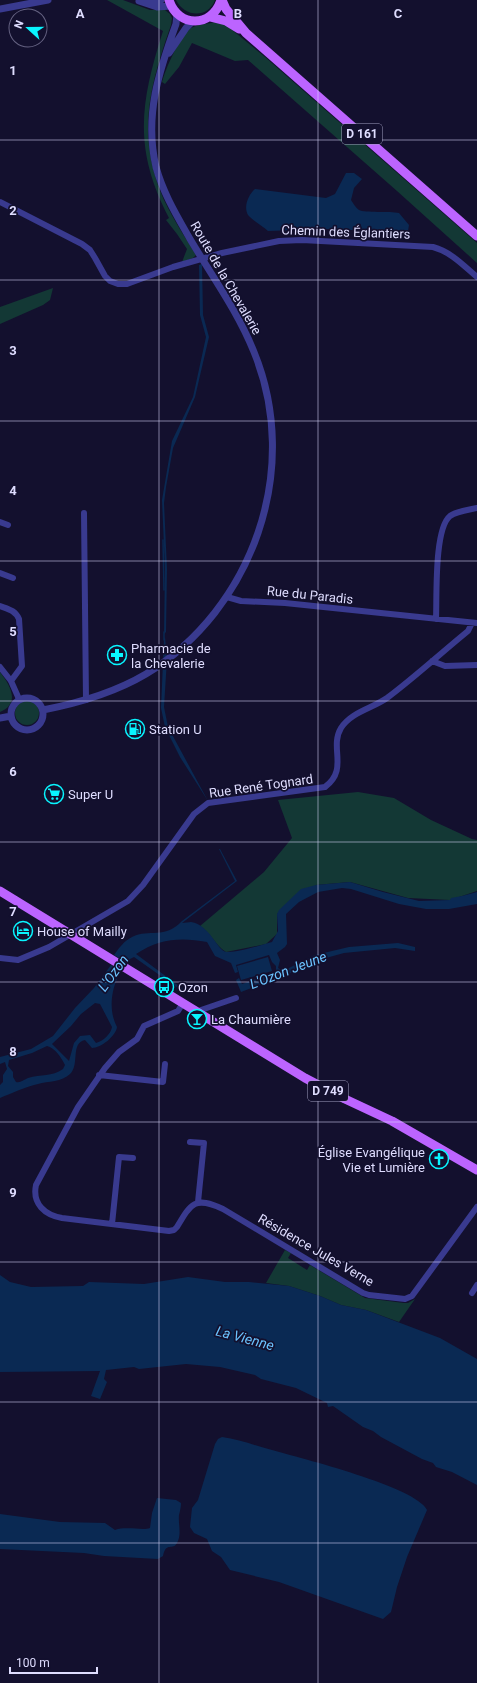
<svg xmlns="http://www.w3.org/2000/svg" width="477" height="1683" font-family="Roboto,sans-serif">
	<style>
		.green { fill: #133835 }
		.water { fill: #0a2953; fill-rule: evenodd }
		.lines { fill: none; stroke-linecap: round; stroke-linejoin: round }
		.stream { stroke: #0a2953; stroke-width: 1.5 }
		.minor { stroke: #393a8f; stroke-width: 6 }
		.tertiary { stroke: #393a8f; stroke-width: 7 }
		.primary { stroke: #bc64ff; stroke-width: 9 }
		.grid { fill: none; stroke: #dfddff; stroke-width: 1; stroke-opacity: 0.55 }
		.labels { text-anchor: middle; dominant-baseline: central; stroke-width: 3.5; stroke-linejoin: round; paint-order: stroke }
		.shield { fill: #13102e; stroke: #a2a0c0; stroke-width: 1 }
		.shield-label { font-size: 12px; font-weight: bold; fill: #dfddff }
		.street-label { font-size: 13px; fill: #dfddff; stroke: #13102e }
		.poi-label { font-size: 13px; fill: #dfddff; stroke: #13102e; text-anchor: start }
		.water-label { font-size: 14px; font-style: italic; fill: #6bc3ff; stroke: #13102e }
		.grid-label { font-size: 13px; text-anchor: middle; font-weight: bold; fill: #dfddff; stroke: #13102e; stroke-width: 3.5; stroke-linejoin: round; paint-order: stroke }
	</style>
	<rect width="100%" height="100%" fill="#13102e"/>
	<path class="green" d="M107 0H123L150 10H165L170 14 172 18 171 25C149 88 136 136 164 200 173 219 185 237 196 255L193 258 182 262 187 249 177 234 166 220 169 218C133 149 140 103 163 31Z
		M176 0H215C208 19 184 17 176 0Z
		M215 22 226 25 265 57 477 243V263L397 191 248 60 235 61 192 43 179 67 165 84 162 82C166 68 179 37 191 28 198 24 208 24 215 22Z
		M53 288 50 300 43 305 0 324V307Z
		M0 672C10 685 21 703 0 712Z
		M15 713a12 12 0 1 1 24 0a12 12 0 1 1-24 0Z
		M358 792 394 798 431 820 472 839 477 840V891L450 900 408 898 350 882 316 885 277 914V934L266 944 226 952C215 945 211 933 200 926L264 872 292 838 278 800Z
		M285 1250 291 1253 288 1258 307 1270 310 1265 365 1298 404 1303H408L415 1299 399 1322 366 1310 341 1305 320 1296 289 1286 266 1283Z"/>
	<path class="water" d="M346 173H354L362 179 354 188 351 200C353 203 356 208 359 210 365 213 390 211 399 213L409 225 408 231 400 232 327 229 268 231C263 226 253 221 248 215 243 206 249 194 255 189L326 198 335 194Z
		M202 264 203 315 209 337 195 397 173 448 166 487 164 503 167 569 166 632 164 634 165 569 162 500 172 441 193 397 206 337 200 315 199 265Z
		M165 637 167 659 164 707 168 727 208 801 180 757 165 727 161 708 164 639Z
		M219 849H220L237 881 182 923C185 923 189 922 191 922 210 925 217 950 226 952 237 953 261 945 272 942L278 931 277 914 279 910 301 889 316 885 350 882 383 892 419 901 450 900 451 898 462 896 477 892V904L449 909H426L399 904 351 889 342 888 318 892 299 902 286 914 287 944 285 947 277 953 280 960 278 968 283 971 315 955 349 947 398 943 415 947V951L395 948 344 953 315 961 286 975 241 992 236 980 239 978 242 984 276 972V966L272 962 269 955 236 965 238 972 235 973 231 963 215 956 207 942C180 937 159 939 136 954L183 989 182 991 134 957 130 959 127 963 114 955C119 948 124 941 132 937 150 928 164 940 182 921L235 881Z
		M268 957 272 971 241 980 237 966Z
		M111 965 121 971C111 988 108 1010 117 1027 116 1036 101 1048 92 1048L85 1040C70 1043 80 1065 70 1074 62 1082 48 1081 38 1084 25 1087 12 1093 0 1098V1085L3 1082V1075L7 1069 5 1062 0 1064V1057L31 1049 53 1036 75 1008 94 988ZM95 1003 100 1004 112 1027C111 1034 103 1041 96 1043L90 1035 80 1036 74 1043 69 1061 52 1044 71 1026 81 1014ZM47 1046C55 1048 61 1057 65 1065L63 1069C52 1077 41 1074 28 1078 23 1080 21 1083 16 1082L13 1077V1072L8 1066 9 1060 32 1053Z
		M0 1275 10 1282 31 1287 83 1286 89 1282 144 1284 188 1277 225 1282H249L289 1286 320 1296 341 1305 366 1310 440 1338 477 1359V1485L452 1472 436 1467 433 1463 422 1459 381 1437 373 1431 363 1427 333 1406 328 1407 327 1403 296 1388 261 1379 255 1375 220 1367 186 1364 139 1369 134 1367 106 1370 104 1379 107 1382 100 1399 91 1396 100 1371 0 1372Z
		M222 1437C239 1439 256 1446 272 1450 300 1458 417 1487 427 1510L407 1557 397 1587 391 1612 383 1619 279 1582 230 1570 221 1557 212 1551 207 1539 194 1533 190 1527 192 1508 198 1500 215 1444 218 1439Z
		M157 1498 176 1500 181 1503C181 1507 180 1511 179 1515 178 1524 182 1534 177 1543 173 1551 166 1541 163 1556L158 1559 104 1556 84 1553 0 1549V1514L60 1522 105 1523 115 1530C127 1526 143 1531 150 1528L152 1513Z"/>
	<g class="lines">
		<path class="stream" d="M163 540 164 590
			M164 632V640"/>
		<path class="minor" d="M0 202 82 244 90 250 95 258 105 276 110 281 118 284H127L173 267 222 253 279 241 302 240 433 247C451 252 463 265 477 277
			M84 513 86 700
			M0 522 8 525
			M0 573 13 578
			M227 597 241 601 285 603 477 623
			M0 606C8 609 15 610 19 619L22 666 11 681
			M436 619C437 597 434 529 450 516 457 511 468 510 477 508
			M432 661 445 666 477 665
			M0 667 11 681 19 699
			M0 958 18 960 49 947 128 901 143 885 194 814 208 803 325 787C349 769 329 748 341 728 351 712 373 708 387 698 415 677 441 653 468 631L472 623
			M183 1003 178 1011 144 1026 137 1039 119 1052 105 1068 78 1107 36 1185C32 1204 45 1215 62 1218L169 1231 174 1230 177 1227C191 1203 195 1196 223 1209L363 1293 369 1295 405 1299 412 1296 477 1207
			M199 1013 201 1010 236 998
			M99 1075 163 1082 165 1064
			M190 1142 204 1143 198 1202
			M112 1224 119 1157 133 1158
			M472 1293 477 1285"/>
		<path class="tertiary" d="M139 1 157 7 171 6
			M148 2 154 3 161 0
			M0 9 48 0
			M169 53 186 28 193 21
			M11 714a16 16 0 1 1 32 0a16 16 0 1 1-32 0Z
			M43 710C79 703 114 693 146 674 253 609 302 469 254 352 238 312 212 276 190 239 177 216 163 193 156 167 144 116 159 71 176 24L177 14
			M0 718 11 716"/>
		<path class="primary" d="M169 0C178 28 212 28 221 0
			M222 0 226 9 246 33 477 236
			M210 17 226 21 239 29
			M0 891 305 1078 345 1099 392 1121 477 1170"/>
	</g>
	<path class="grid" d="M159 0V1683M318 0V1683M0 140H477M0 280H477M0 421H477M0 561H477M0 701H477M0 842H477M0 982H477M0 1122H477M0 1262H477M0 1402H477M0 1543H477"/>
	<defs>
		<symbol id="pharmacy-ring" viewBox="-11 -11 22 22"><circle r="9.5" fill="#13102e" stroke="#09f5ff" stroke-width="1.5"/><path d="M-2-6h4v4h4v4h-4v4h-4v-4h-4v-4h4Z" fill="#09f5ff"/></symbol>
		<symbol id="fuel-ring" viewBox="-11 -11 22 22"><circle r="9.5" fill="#13102e" stroke="#09f5ff" stroke-width="1.5"/><path d="M-5.5-6h7V0h2V4h1.3V-2.5L3-4.5l.8-.8L6-3V5H2.5V1h-1V6h-7ZM-4.2-4.7v3.2H.2V-4.7Z" fill="#09f5ff"/></symbol>
		<symbol id="supermarket-ring" viewBox="-11 -11 22 22"><circle r="9.5" fill="#13102e" stroke="#09f5ff" stroke-width="1.5"/><path d="M-6-5.5h2.5l.6 2H6L4.5 2H-2.5L-4.4-4H-6ZM-1.5 3.2a1.3 1.3 0 1 0 .1 0ZM3 3.2a1.3 1.3 0 1 0 .1 0Z" fill="#09f5ff"/></symbol>
		<symbol id="hotel-ring" viewBox="-11 -11 22 22"><circle r="9.5" fill="#13102e" stroke="#09f5ff" stroke-width="1.5"/><path d="M-6-4.5h1.5V1H6V5H4.5V3h-9V5H-6ZM-4 0a1.8 1.8 0 1 1 3.6 0ZM.5 0V-2.5h3Q6-2.5 6 0Z" fill="#09f5ff"/></symbol>
		<symbol id="bus-ring" viewBox="-11 -11 22 22"><circle r="9.5" fill="#13102e" stroke="#09f5ff" stroke-width="1.5"/><path d="M-5-6H5V4H4V6H2V4H-2V6H-4V4H-5ZM-3.5-4V0h7V-4ZM-3.5 1.2v1.5H-2V1.2ZM2 1.2v1.5H3.5V1.2Z" fill="#09f5ff"/></symbol>
		<symbol id="bar-ring" viewBox="-11 -11 22 22"><circle r="9.5" fill="#13102e" stroke="#09f5ff" stroke-width="1.5"/><path d="M-6-5H6L.8 .8V4.5H3.5V6h-7V4.5H-.8V.8Z" fill="#09f5ff"/></symbol>
		<symbol id="church-ring" viewBox="-11 -11 22 22"><circle r="9.5" fill="#13102e" stroke="#09f5ff" stroke-width="1.5"/><path d="M-1.2-6h2.4v3.5h3.3v2.4h-3.3V6h-2.4V-.1h-3.3v-2.4h3.3Z" fill="#09f5ff"/></symbol>
	</defs>
	<g fill-rule="evenodd">
		<use href="#pharmacy-ring" x="106" y="644" width="22" height="22"/>
		<use href="#fuel-ring" x="124" y="718" width="22" height="22"/>
		<use href="#supermarket-ring" x="43" y="783" width="22" height="22"/>
		<use href="#hotel-ring" x="12" y="920" width="22" height="22"/>
		<use href="#bus-ring" x="153" y="976" width="22" height="22"/>
		<use href="#bar-ring" x="186" y="1008" width="22" height="22"/>
		<use href="#church-ring" x="428" y="1148" width="22" height="22"/>
	</g>
	<g class="labels">
		<g class="shield">
			<rect x="342" y="124" width="40" height="20" rx="3"/>
			<rect x="308" y="1081" width="40" height="20" rx="3"/>
		</g>
		<g class="shield-label">
			<text x="362" y="134">D 161</text>
			<text x="328" y="1091">D 749</text>
		</g>
		<g class="street-label">
			<text transform="translate(346 232) rotate(2)">Chemin des Églantiers</text>
			<text transform="translate(226 278) rotate(60)">Route de la Chevalerie</text>
			<text transform="translate(310 595) rotate(6)">Rue du Paradis</text>
			<text transform="translate(261 786) rotate(-8)">Rue René Tognard</text>
			<text transform="translate(316 1250) rotate(30)">Résidence Jules Verne</text>
		</g>
		<g class="poi-label">
			<text x="131" y="648">Pharmacie de<tspan x="131" dy="15">la Chevalerie</tspan></text>
			<text x="149" y="729">Station U</text>
			<text x="68" y="794">Super U</text>
			<text x="37" y="931">House of Mailly</text>
			<text x="178" y="987">Ozon</text>
			<text x="211" y="1019">La Chaumière</text>
			<text x="425" y="1152" text-anchor="end">Église Evangélique<tspan x="425" dy="15">Vie et Lumière</tspan></text>
		</g>
		<g class="water-label">
			<text transform="translate(288 970) rotate(-21)">L'Ozon Jeune</text>
			<text transform="translate(113 973) rotate(-54)">L'Ozon</text>
			<text transform="translate(245 1338) rotate(15)">La Vienne</text>
		</g>
	</g>
	<g class="grid-label">
		<text x="80" y="18">A</text>
		<text x="238" y="18">B</text>
		<text x="398" y="18">C</text>
		<text x="13" y="75">1</text>
		<text x="13" y="215">2</text>
		<text x="13" y="355">3</text>
		<text x="13" y="495">4</text>
		<text x="13" y="636">5</text>
		<text x="13" y="776">6</text>
		<text x="13" y="916">7</text>
		<text x="13" y="1056">8</text>
		<text x="13" y="1197">9</text>
	</g>
	<g transform="translate(28 28) rotate(291)"><circle r="19" fill="#13102e" stroke="#656282"/>
	<path d="M0-3L7 15L0 10L-7 15Z" fill="#09f5ff"/>
	<text y="-6" font-size="11" font-weight="bold" text-anchor="middle" fill="#dfddff">N</text>
	</g>
	<path d="M10 1667v6h87v-6" fill="none" stroke="#dfddff" stroke-width="2"/>
	<text x="16" y="1667" font-size="12" fill="#dfddff" stroke="#13102e" stroke-width="3" paint-order="stroke">100 m</text>
</svg>
